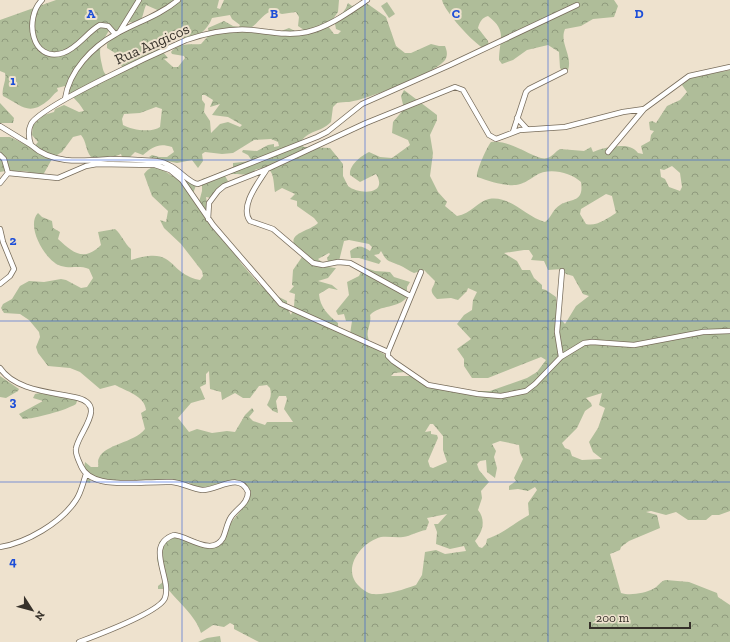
<svg xmlns="http://www.w3.org/2000/svg" width="730" height="642" font-family="'Zilla Slab',serif">
	<style>
		.forest { fill: url(#forest-crowns); fill-rule: evenodd }
		.pitch { fill: #afbd99 }
		.lines { fill: none; stroke-linecap: round; stroke-linejoin: round }
		.minor-casing { stroke: #786d5c; stroke-width: 6 }
		.minor { stroke: #fff; stroke-width: 4.5 }
		.grid { fill: none; stroke: #1d4ed8; stroke-width: 1; stroke-opacity: 0.55 }
		.labels { text-anchor: middle; dominant-baseline: central; stroke-width: 4; stroke-linejoin: round; paint-order: stroke }
		.street-label { font-size: 15px; fill: #36312a; stroke: #eee2ce }
		.grid-label { font-size: 13px; text-anchor: middle; font-weight: bold; fill: #1d4ed8; stroke: #eee2ce; stroke-width: 4; stroke-linejoin: round; paint-order: stroke }
	</style>
	<defs>
		<pattern id="forest-crowns" width="20" height="18" patternUnits="userSpaceOnUse"><rect width="20" height="18" fill="#afbd99"/><path d="M2 6a3 3 0 1 1 6 0M12 15a3 3 0 1 1 6 0" fill="none" stroke="#8f9a7d"/></pattern>
	</defs>
	<rect width="100%" height="100%" fill="#eee2ce"/>
	<path class="forest" d="M56 0H219L217 8 220 9 224 0H339L338 12 328 26 334 34H338L341 31 336 29 335 24 346 8 348 3 352 6 365 2 386 17 396 46 405 53H411L431 44 439 46H445C447 51 448 55 445 60 436 73 365 100 349 102 345 102 341 102 337 103L333 107 331 122C319 134 310 128 299 144L304 147 330 148 343 164V176L348 186C359 195 389 195 376 174L360 182 350 175C349 165 361 156 369 152L380 157 392 158 410 145 408 140 392 133 393 122 404 109 401 96 404 90 437 115V120L430 135 433 153 430 176 438 192 447 202 445 206 457 216C471 214 478 201 489 199 510 195 526 217 545 222 551 218 553 209 560 205 572 198 584 203 581 182 570 172 548 167 535 176 529 180 523 184 516 185 502 186 490 181 477 177 476 171 487 147 491 142 512 139 537 162 547 158 552 157 556 151 560 149L584 151 591 147 593 152C605 147 630 141 638 153L643 154 641 146 650 141 651 135 654 131 650 130 649 122 652 121 656 123 667 106 680 100 687 92 682 85C695 64 710 76 730 70V511L719 515H712L706 520H688L676 512 666 515 651 511 646 512 657 515 660 528 629 541 621 547 620 550 610 554 621 593C630 596 645 593 653 589 658 587 660 581 666 580L689 582 717 593 718 597 730 605V642H259L234 629V625L230 623 224 627 213 625 201 633C196 616 178 602 168 589H158V586L163 582C164 568 148 558 165 545L159 544V542L171 536 208 545H218L230 524 246 504 249 498 247 489 235 483C217 487 203 494 188 482L187 484H121L91 479 90 483 86 482 83 477 85 462 91 467H98C99 464 97 461 99 458 105 444 134 443 145 429L141 413 146 410C145 396 126 391 115 385L100 389 80 372 70 368 48 366 38 353 36 347 40 337 39 332 29 320 20 314 4 313 1 308 3 304 12 299 20 286 29 281 44 282 61 279 66 280 81 288 87 287 93 278 89 269C79 265 71 269 61 266 46 262 25 226 38 213L42 217 52 221 53 228 60 232 58 239C73 253 84 262 101 245L98 232 115 229C122 235 124 243 131 249V260C177 245 166 273 200 280L203 276 202 271 181 244 164 228 160 220 166 222 168 211 152 196 144 174C154 160 164 172 175 177 182 180 189 181 196 185L193 194 199 202 202 191V179L216 175 222 171 228 181 211 198 206 197 211 225 219 228 241 263 259 284 273 294 287 301V307L291 315 294 306 295 294 289 292 294 286 292 285 293 270 302 257C280 232 306 234 318 223L314 218 297 206V201L290 199 295 194 282 188 275 192C273 181 275 164 258 169 255 169 253 172 250 174 248 175 231 174 228 174L233 169V163L252 161 248 155 242 152 243 150 257 151 268 145 274 144V147L279 146 278 142 271 139 254 140 233 153 222 154 205 152 202 154 203 161 198 168 192 160 177 163 167 161 173 171 155 165 157 161 149 157 152 155 159 157H167L174 152 172 147C159 143 154 146 143 155L135 152 129 158 122 157 121 154C109 160 103 157 91 157 85 150 87 142 81 135L73 137 62 152 57 155V159H52L43 175C35 174 29 171 20 171 16 172 15 173 11 170L0 172V137H10L33 148 38 142 32 135 33 125 44 115 54 112 55 109 64 105 79 112 84 111C78 100 70 96 65 86L57 88 58 91C53 94 51 99 46 102 28 116 21 105 3 96 1 88 7 81 5 73L0 71V20ZM146 5 162 12 161 15 148 21 122 28 126 22C145 24 141 17 146 5ZM272 11 282 14 296 12 299 17 298 26 304 30 297 32 289 28 276 33 249 29C258 24 262 14 272 11ZM230 15 232 19 240 25 239 27 233 26 224 21 208 28 209 35 201 44C189 45 180 42 171 52L172 54 184 56 185 58 178 67H173L164 59 168 58 162 51 166 35H171L175 40 176 33 179 34 180 39C194 40 207 32 212 18ZM110 29 116 34 107 44V48L115 53 123 69 108 76C104 74 103 70 102 65 98 48 100 45 110 29ZM202 95H205L213 100 210 107 220 104 212 115 228 117 242 125 240 127 228 122 220 124 211 133 210 121 204 112 205 104 202 100ZM156 107 162 109 160 127C152 133 131 130 123 125L122 119 124 114 140 113ZM672 166 680 173 682 187 680 191 669 187 665 179 661 177 660 169 664 170ZM606 194 612 196 616 213C608 218 596 227 586 224L580 214 581 209ZM349 240 369 244 372 247 370 251C361 245 358 245 350 251L351 258H359L379 264 381 261 374 255 379 254 381 251C387 262 387 260 399 265 404 267 409 271 414 273L424 270 435 281C434 289 427 289 437 299L451 298 458 300 467 291 468 288 477 292 473 300 472 310 464 315 457 324 471 339 457 349 464 359V366L472 378H488L541 357 546 360 537 372 527 378 490 391H457L451 386 427 384 412 376H391L394 373 405 372 406 370C397 357 370 352 368 337 366 330 372 323 370 315 381 304 398 309 407 297V287L410 282 394 277 390 272 375 271 363 267 365 272H361L359 276 347 282 349 295 336 311 338 315 344 314 346 321H352L350 334 338 327V323C328 315 320 307 319 294L329 288 338 290 332 285 318 281 328 278 336 268 328 267 318 259 329 253 330 254 327 258 328 262 339 261 344 241ZM524 250H529L533 256 531 260 544 261 548 270 562 269 566 274 573 276 583 294 589 296 576 306 565 324 558 316 556 297 546 290 542 289V285L534 278 530 270H522L517 261 504 253ZM209 371 210 389 221 392 222 400 235 393 243 398H250L259 386 267 385 270 388C272 396 270 399 267 405L273 411 278 413 276 401 279 396H286L287 399 284 409 293 422H267L265 425 253 421 249 417 254 411 252 408 245 415 235 432 227 431 212 433 197 429 189 432 178 418 191 403 205 399 200 387 206 384V374ZM602 393 599 405 605 408 598 428 589 442 593 452 602 459 582 460 572 456 570 450 565 448 562 443 577 428 585 411 592 406 591 403 586 398ZM430 424H433L443 436V450L447 462 433 468 430 467 428 461 438 438 437 435 431 434V431L425 432ZM500 441 519 445 520 453 523 459 514 478 516 481 509 486V490L518 489 528 491 535 487 537 490 528 503 529 515C514 523 503 534 487 539L486 544 482 548 479 547 475 541C483 531 486 520 478 510L482 498 481 491 489 482 479 470 477 464 480 461 486 460 487 472 495 478 497 468 494 457 496 451 492 444ZM447 514 438 524H434L437 532 436 544 450 549 464 546 466 551 445 554 436 550 425 552 422 575 416 585C402 590 387 595 372 594 367 593 362 589 359 586 341 569 361 542 381 537 388 536 396 538 403 537 411 536 418 531 426 530L429 522 427 518Z
		M442 0H614L618 6 614 17 593 19 581 26 565 29C559 43 573 56 568 70L563 71 560 68 559 52 548 45 527 50 513 60 502 64 499 60C499 40 508 31 488 16 482 18 480 21 478 28L488 41 489 46 485 49C474 44 444 11 442 0Z
		M0 103 14 118 13 123H0Z
		M0 376 19 389 18 391 6 398 0 397Z
		M40 393 78 398 76 404C67 410 34 419 23 419L19 414 43 401 33 398 35 394Z
		M220 636 221 642H198L207 638Z"/>
	<path class="pitch" d="M387 2 395 14 389 18 381 6Z"/>
	<g class="lines">
		<defs>
			<path id="minor" d="M42 0C24 18 31 63 63 53 78 48 87 32 100 25L108 26 115 34
				M367 0C349 12 329 27 307 32 289 36 271 32 252 30 230 28 207 33 186 40 161 51 40 106 31 124 28 130 29 139 31 145 53 165 83 161 110 159 125 159 141 160 156 161 176 163 187 183 198 184L317 137 327 132 362 104 450 65 577 5
				M120 31 139 0
				M65 99C69 71 92 47 116 34 137 22 159 16 178 0
				M517 118 527 129
				M0 126 31 145
				M513 132 526 92 529 89 565 71
				M608 152 644 109
				M0 155 4 159 8 173
				M267 169C259 182 239 206 250 221L273 229 313 263 323 265 338 262 350 263 410 296
				M8 173 58 178 86 166 97 164 155 165 170 170 182 180 213 225 281 304 388 352
				M0 183 8 173
				M208 219 209 203 218 191 224 186 267 169 366 123 455 87 463 90 489 135 496 139 520 130 565 127 623 112 644 109 689 76 730 67
				M0 229 3 242 14 269 10 276 0 284
				M388 352V356L393 361 428 385 478 394 501 396 526 391 535 384 561 357 584 343 592 342 634 345 703 332 730 331
				M388 352 421 272
				M561 357 557 332 562 271
				M0 368C15 391 53 392 78 398 108 406 77 434 76 449 75 454 79 461 81 466 85 475 93 479 102 481 125 486 149 481 172 482 183 483 192 489 202 490 217 491 239 471 248 492 248 504 237 508 231 517 227 523 226 531 223 538 212 557 188 536 174 535 144 545 172 578 165 598 160 612 95 636 79 642
				M0 547C26 543 61 523 76 500 81 493 83 483 86 474"/>
		</defs>
		<use href="#minor" class="minor-casing"/>
		<use href="#minor" class="minor"/>
	</g>
	<path class="grid" d="M182 0V642M365 0V642M548 0V642M0 160H730M0 321H730M0 482H730"/>
	<g class="labels">
		<g class="street-label">
			<text transform="translate(152 44) rotate(-24)">Rua Angicos</text>
		</g>
	</g>
	<g class="grid-label">
		<text x="91" y="18">A</text>
		<text x="274" y="18">B</text>
		<text x="456" y="18">C</text>
		<text x="639" y="18">D</text>
		<text x="13" y="85">1</text>
		<text x="13" y="245">2</text>
		<text x="13" y="406">3</text>
		<text x="13" y="566">4</text>
	</g>
	<g transform="translate(32 610) rotate(126)" stroke="#eee2ce" stroke-width="3" paint-order="stroke">
	<path d="M0-3L7 15L0 10L-7 15Z" fill="#36312a"/>
	<text y="-6" font-size="11" font-weight="bold" text-anchor="middle" fill="#36312a">N</text>
	</g>
	<path d="M590 622v6h100v-6" fill="none" stroke="#36312a" stroke-width="2"/>
	<text x="596" y="622" font-size="12" fill="#36312a" stroke="#eee2ce" stroke-width="3" paint-order="stroke">200 m</text>
</svg>
